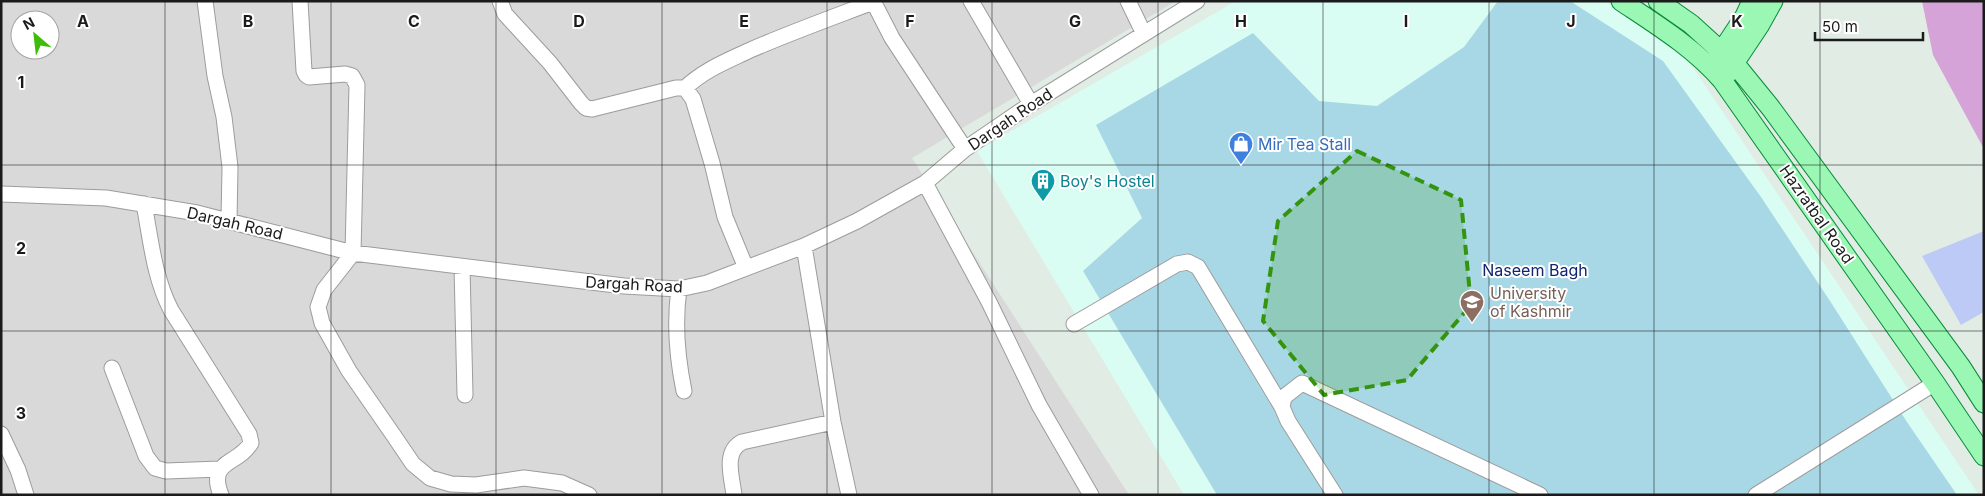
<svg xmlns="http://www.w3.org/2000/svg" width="1985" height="496" font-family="Inter,sans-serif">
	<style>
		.residential { fill: #d8d9d8; fill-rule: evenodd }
		.education { fill: #d9fdf3 }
		.grass { fill: #a8d8e5 }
		.park { fill: #becaf6 }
		.water { fill: #d5a3d8 }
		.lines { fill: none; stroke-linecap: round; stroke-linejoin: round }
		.minor-casing { stroke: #9c9c9c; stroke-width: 17 }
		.major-casing { stroke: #078b39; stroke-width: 21 }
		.minor { stroke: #fff; stroke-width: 15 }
		.major { stroke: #9bf7b4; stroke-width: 19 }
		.marked { fill: #34940e; fill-opacity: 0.2; stroke: #34940e; stroke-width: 4; stroke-dasharray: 10 6; stroke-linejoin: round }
		.grid { fill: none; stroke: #1b1b1b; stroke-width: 1; stroke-opacity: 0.55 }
		.labels { text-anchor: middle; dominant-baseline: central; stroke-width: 4; stroke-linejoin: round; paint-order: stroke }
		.street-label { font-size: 16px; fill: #1b1b1b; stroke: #fff }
		.shop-label { font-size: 16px; fill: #366cbe; stroke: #fff; text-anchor: start }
		.culture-label { font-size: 16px; fill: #0d838f; stroke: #fff; text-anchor: start }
		.park-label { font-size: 16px; fill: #102472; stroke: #fff }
		.education-label { font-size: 16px; fill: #785e54; stroke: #fff; text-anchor: start }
		.grid-label { font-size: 16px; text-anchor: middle; font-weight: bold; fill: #1b1b1b; stroke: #fff; stroke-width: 4; stroke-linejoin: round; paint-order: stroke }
	</style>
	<rect width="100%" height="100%" fill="#e1ece5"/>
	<path class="residential" d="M1 1H1176L912 158 1129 495H1ZM20 20H50V50H20Z"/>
	<path class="education" d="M1236 1H1604L1678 45 1979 495H1184L977 151Z"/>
	<path class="grass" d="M1498 1H1570L1663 61 1761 197 1832 304 1907 422 1957 495H1217L1083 271 1142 218 1096 125 1253 33 1319 101 1377 106 1464 47Z"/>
	<path class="park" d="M1984 231V308L1982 313 1961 325 1922 256Z"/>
	<path class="water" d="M1922 1H1984V149L1933 55Z"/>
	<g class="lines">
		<defs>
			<path id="minor" d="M205 1 215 76 224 117 230 167 229 221
				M300 1 304 71 306 75 309 77 345 74 352 76 357 85 353 253 324 290 318 307 322 323 349 371 394 436 413 464 430 478 451 484 476 485 524 478 562 483 589 495
				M500 1 505 14 550 63 581 103 586 108 592 109 676 88H685C704 70 725 62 748 51 789 33 831 18 873 2
				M873 1 892 38 965 149
				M971 1 1031 104
				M1128 1 1144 34
				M685 88 693 99 712 163 725 217 746 268
				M925 183 989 302 1039 405 1091 495
				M1 194 106 198 197 213 353 253 624 286 679 289 707 283 804 246 857 221 925 183 965 149 1031 104 1197 1
				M144 204C151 241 154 277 171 310L249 434 251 443C238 465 207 460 221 495
				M804 246 833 422 849 495
				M462 267 465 395
				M679 289C674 324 677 357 684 391
				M1074 324 1177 264 1188 262 1198 267 1282 407
				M112 368 146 456 155 468 166 471 220 469
				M1 434 18 470 26 495
				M734 495C732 477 723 452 742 442L833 422
				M1335 495 1288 421 1282 407 1284 397 1302 383 1540 495
				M1756 495 1935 383"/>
			<path id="major" d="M1621 1C1657 25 1693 47 1722 80L1935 383 1984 456
				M1658 1 1691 24 1735 64 1770 107 1961 367 1984 403
				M1716 60 1745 16 1752 1
				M1727 74 1759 26 1773 1"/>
		</defs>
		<use href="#minor" class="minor-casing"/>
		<use href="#major" class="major-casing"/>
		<use href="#minor" class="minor"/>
		<use href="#major" class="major"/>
	</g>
	<path class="marked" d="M1357 151 1461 200 1471 305 1407 380 1324 395 1263 321 1278 221Z"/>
	<path class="grid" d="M165 1V495M331 1V495M496 1V495M662 1V495M827 1V495M992 1V495M1158 1V495M1323 1V495M1489 1V495M1654 1V495M1820 1V495M1 165H1984M1 331H1984"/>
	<defs>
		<symbol id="shop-pin" viewBox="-11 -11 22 30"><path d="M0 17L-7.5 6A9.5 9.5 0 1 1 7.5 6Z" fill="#3f7fe0" stroke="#fff"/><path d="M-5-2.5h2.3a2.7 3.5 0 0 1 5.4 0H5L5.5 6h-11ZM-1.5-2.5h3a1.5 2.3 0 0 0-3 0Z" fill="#fff"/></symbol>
		<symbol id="building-pin" viewBox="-11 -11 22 30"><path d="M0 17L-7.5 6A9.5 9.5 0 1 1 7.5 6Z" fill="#0f9aa8" stroke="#fff"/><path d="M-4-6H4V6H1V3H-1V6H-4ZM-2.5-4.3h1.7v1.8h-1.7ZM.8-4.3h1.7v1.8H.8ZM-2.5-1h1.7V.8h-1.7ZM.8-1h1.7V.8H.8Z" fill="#fff"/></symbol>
		<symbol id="university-pin" viewBox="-11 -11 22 30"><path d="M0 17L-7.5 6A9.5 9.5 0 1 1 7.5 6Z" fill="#8d6e63" stroke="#fff"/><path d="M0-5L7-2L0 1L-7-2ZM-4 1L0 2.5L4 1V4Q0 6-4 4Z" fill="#fff"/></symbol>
	</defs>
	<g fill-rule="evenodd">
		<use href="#shop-pin" x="1227" y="130" width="28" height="38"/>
		<use href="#building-pin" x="1029" y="167" width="28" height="38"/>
		<use href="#university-pin" x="1458" y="288" width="28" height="38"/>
	</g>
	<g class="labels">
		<g class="street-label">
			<text transform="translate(1010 119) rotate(-34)">Dargah Road</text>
			<text transform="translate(1817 214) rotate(55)">Hazratbal Road</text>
			<text transform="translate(235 223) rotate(13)">Dargah Road</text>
			<text transform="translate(634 284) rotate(3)">Dargah Road</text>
		</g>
		<g class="shop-label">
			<text x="1258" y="144">Mir Tea Stall</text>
		</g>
		<g class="culture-label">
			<text x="1060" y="181">Boy's Hostel</text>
		</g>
		<g class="park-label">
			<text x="1535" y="270">Naseem Bagh</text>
		</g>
		<g class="education-label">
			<text x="1490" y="293">University<tspan x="1490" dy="18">of Kashmir</tspan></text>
		</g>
	</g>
	<g class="grid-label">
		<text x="83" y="27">A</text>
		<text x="248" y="27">B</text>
		<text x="414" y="27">C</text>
		<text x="579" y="27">D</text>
		<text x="744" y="27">E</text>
		<text x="910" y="27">F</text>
		<text x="1075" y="27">G</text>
		<text x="1241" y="27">H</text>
		<text x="1406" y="27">I</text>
		<text x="1571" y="27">J</text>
		<text x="1737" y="27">K</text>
		<text x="21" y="88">1</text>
		<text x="21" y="254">2</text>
		<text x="21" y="419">3</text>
	</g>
	<rect width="1985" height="496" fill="none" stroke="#1b1b1b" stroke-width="5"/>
	<g transform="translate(35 35) rotate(332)"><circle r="24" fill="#ffffff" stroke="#a4a4a4"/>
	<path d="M0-4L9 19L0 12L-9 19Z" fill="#3dbd09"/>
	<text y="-8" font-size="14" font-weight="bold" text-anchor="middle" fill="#1b1b1b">N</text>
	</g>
	<path d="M1815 32v8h108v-8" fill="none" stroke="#1b1b1b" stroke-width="2.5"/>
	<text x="1822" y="32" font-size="15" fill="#1b1b1b" stroke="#ffffff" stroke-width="4" paint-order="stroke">50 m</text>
</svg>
